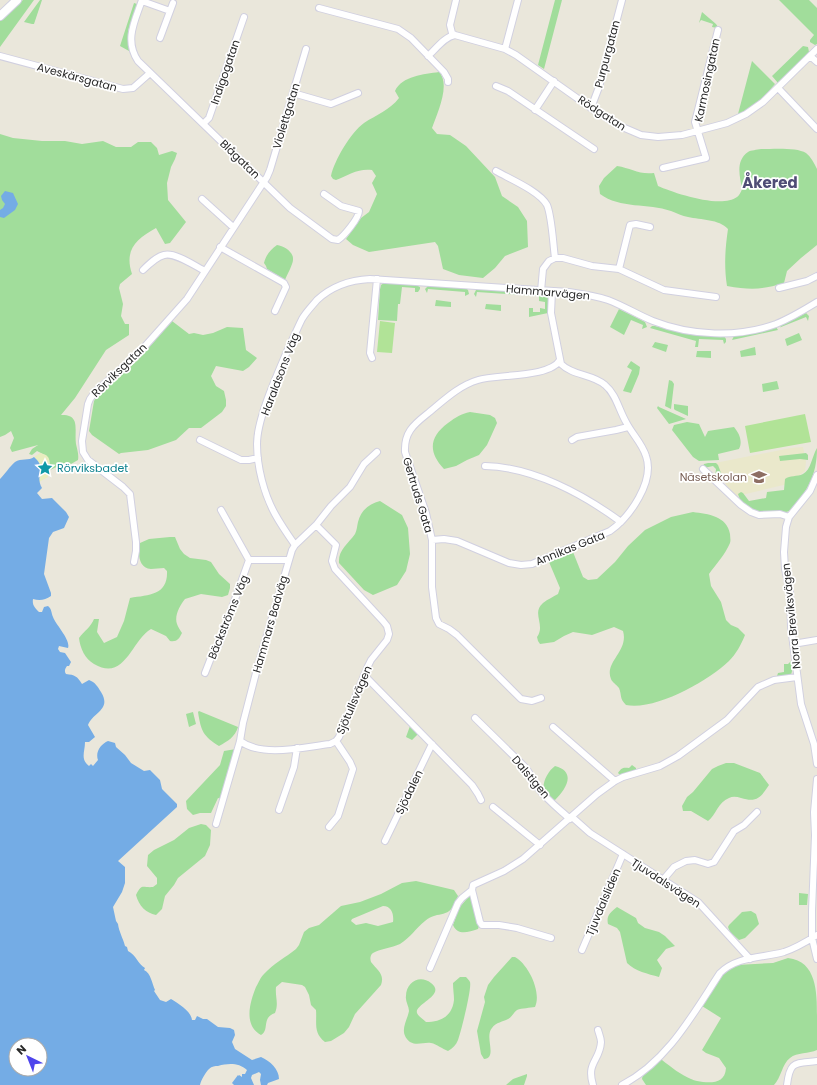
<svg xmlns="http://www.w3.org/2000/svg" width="817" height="1085" font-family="Poppins,sans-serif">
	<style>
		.education { fill: #eae8cb }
		.green { fill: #a1dd9b; fill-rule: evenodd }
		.sand { fill: #e9edbf }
		.pitch { fill: #b1e397 }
		.water { fill: #74ace5; fill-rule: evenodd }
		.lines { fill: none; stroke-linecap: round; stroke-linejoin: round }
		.minor-casing { stroke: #d1d0e0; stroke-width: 8 }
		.tertiary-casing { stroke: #d1d0e0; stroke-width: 10 }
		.minor { stroke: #fff; stroke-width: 6 }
		.tertiary { stroke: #fff; stroke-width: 8 }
		.labels { text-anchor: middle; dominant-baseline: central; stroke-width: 3.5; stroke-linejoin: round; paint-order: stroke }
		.street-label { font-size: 11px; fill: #282828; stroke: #fff }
		.culture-label { font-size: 11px; fill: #0d838f; stroke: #fff; text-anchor: start }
		.education-label { font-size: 11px; fill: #785e54; stroke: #fff; text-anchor: end }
		.district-label { font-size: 15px; font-weight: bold; fill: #4f4c75; stroke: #fff }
	</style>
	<rect width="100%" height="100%" fill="#eae7db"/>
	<path class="education" d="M803 447 806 462 805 471 788 484 737 496 727 486 715 463 791 448Z"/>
	<path class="green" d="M23 0H34L0 47V21Z
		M40 0H42L34 24H32L24 22Z
		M555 0H562L544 69 538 65Z
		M779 0H809L817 8V44L815 45 810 42V40L814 35Z
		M134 3 137 4 128 31 129 51 120 46Z
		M702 12 716 24 718 27 717 28 712 27 713 24 701 20 699 23Z
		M803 46 808 47 809 52 778 83 772 76Z
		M752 61 775 84C764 97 754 107 739 115L738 114Z
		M439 72C451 84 437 114 432 128L437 134 450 135 466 146 495 177 502 196 518 207 527 221 528 247 505 256 495 268 483 278 459 275 443 269 438 246 435 242 369 252 353 245 346 239 361 218 369 212 377 194 372 183 376 176 372 170C359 168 348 175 336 180L333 179 331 176C334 161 351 132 364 123 376 115 390 110 399 98L395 91C402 76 424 74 439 72Z
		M0 134 13 138 42 141H65L82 144 103 141 116 147H131L138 142H151L157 148 159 155 172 151 177 153 175 159 171 167 167 183 168 200 186 222 170 243 165 244 156 228C136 239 124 250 132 274L120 284 119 288 123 304 121 316 125 324H129V335L106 350 75 398 61 415C81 414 74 430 76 444 77 449 79 454 78 460L71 464 67 462 48 471 47 456 37 451 32 455 29 454 32 449 38 445 12 452 10 448 14 438 11 431 5 435 0 437Z
		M761 149C772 149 797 147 806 153 811 157 814 163 817 169V245L801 258 787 271 784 283C762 290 750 290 727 286 724 267 725 249 728 229 719 219 701 220 688 217 682 216 677 213 671 211 648 203 620 209 600 194L599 186 604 178 617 166C631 168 639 175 654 173L658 186C674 193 721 209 737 197 739 196 741 192 742 189 740 177 735 161 748 152 751 150 757 150 761 149Z
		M277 245C284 246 294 252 293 260 293 264 287 275 285 280L267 269 266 266 264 263C266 255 270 250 277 245Z
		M384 283 416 285 420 287V289L418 292H415V288L402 287 400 304H398L397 321 378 320 380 289 381 285Z
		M428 286 466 288 468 290 469 294 465 296V292L428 289 427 293 425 289Z
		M478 289 540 293 544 295 549 299 548 313 529 317V308H533V312H540V308L545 309V302L539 301V296L477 292 476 297 474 294 476 290Z
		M436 300 451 302V307L435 306Z
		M486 304 501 305V311L485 309Z
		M619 309 645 322 647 327 642 329 643 325 631 320 624 335 610 327Z
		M806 313 809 316 808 321 806 317 781 327V328L780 325Z
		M172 321 189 334 194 333 203 335 213 333 227 327 243 328 246 350 257 358 249 367 243 371 216 366 211 376 216 386 224 391 226 400V406L222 412 201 428H189L176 440 148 450 121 453 119 454 92 435 89 431 94 401 99 393 137 361Z
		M652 326H655L692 335 724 336 726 339V342L724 344 723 340 699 339 698 347H695L696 341 650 328Z
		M776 327 778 330 732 340 734 336Z
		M799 333 802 340 787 346 785 339Z
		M655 342 668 345 666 352 652 347Z
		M755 347 756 355 741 357 740 351Z
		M697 351H711V358L696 357Z
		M631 361 640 367 639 374 631 393 623 391 632 370 627 367Z
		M669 380 672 381 674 384 671 409 665 406Z
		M777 381 779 389 763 392 762 384Z
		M674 404 688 406V416L675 410 674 409Z
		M658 406 659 407 686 419 669 424 657 408Z
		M470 412 490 415 495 418 497 423 487 445 479 455 467 460 456 466 444 469C428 452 429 437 448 423 456 417 461 414 470 412Z
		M687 422 699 424 705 437 708 431 734 427C739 433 743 441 739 449L718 454 719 460 699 461 693 457 672 430 674 425Z
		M817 448C817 476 807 492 789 511 785 513 781 511 777 511 773 511 768 513 764 513 753 512 741 506 738 494L741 492 743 493 749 501 766 498 767 492 784 490 785 479C790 475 797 477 803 474 811 470 812 456 817 448Z
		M806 453 808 455V460L800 459 780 461 779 456Z
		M708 463H716L718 465 723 478 720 481 715 477 716 469 713 466 704 468 703 466 704 464Z
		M380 501 402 515 408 528 410 554 406 571 397 585 373 595 364 590 339 563C338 550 348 544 355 534 357 530 357 526 358 522 361 510 369 504 380 501Z
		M693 512C708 514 727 516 730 534 730 537 731 540 730 543 725 555 716 564 709 574L711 586 721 602 726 620 731 625 738 628 745 635C741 645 736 654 729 661 708 681 655 711 626 705 619 698 622 695 619 688 617 685 612 682 611 679 604 662 629 651 623 631L614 627 592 635 573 632 564 636 554 642 540 644 538 641 537 637C546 625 531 613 543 603 548 599 553 597 558 594L560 588 549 562 573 552 583 577 588 580 597 579 615 562 628 546 645 530 671 517Z
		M170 537H175L180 549 184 554 190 558 206 560 211 562 219 574 230 584V588L228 595 222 597 201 594 185 599C180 605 174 616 177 624 178 627 180 630 182 633 179 639 177 642 170 641L166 636 151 629C131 641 125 682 94 664 85 659 80 648 79 638 84 631 91 627 94 619H99L97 632 104 643 117 637 124 621 130 598C150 595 168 595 167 571L164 568C160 568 155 569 151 569 138 568 138 553 140 543L149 539Z
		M791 661 792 671 791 675 777 676 778 673 784 672V664H788Z
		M199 711 238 727C235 737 228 741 219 746 203 736 201 731 198 712Z
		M193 712 196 724 189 727 186 714Z
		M410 726 418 734 412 740 406 737Z
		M236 749 222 799 218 798 211 813H200L193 815 187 809 186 801 220 765 224 751Z
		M726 763H734L760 773 769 785C761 797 757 803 741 798 737 797 733 796 729 798 718 802 716 815 708 821L691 811H683L682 806 687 797 693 792 712 769 718 766Z
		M632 765 636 768V771L621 776 618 773C621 768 623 767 629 768Z
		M555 766C577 772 566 789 555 800 536 796 544 774 555 766Z
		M201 824 206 825 211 830 210 845 205 856 178 878 174 885 165 896 162 909 156 915C146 913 139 906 136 895 142 883 142 888 153 887L157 884V878L147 866 148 855 154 850 174 840 189 828Z
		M416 881 454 890 458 896C449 922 439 909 425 921 416 928 410 938 400 944 392 948 379 949 373 953 370 955 370 959 371 962 377 970 385 974 381 985L355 1014 349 1027 344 1033 331 1041 325 1042C313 1033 317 1023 316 1010L311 1005 309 995 305 987 302 985 282 982 276 987C275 997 279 1003 275 1013 261 1018 270 1030 261 1035 243 1025 250 1002 256 987 259 982 260 978 264 974 273 964 286 957 296 949L299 945 304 932 309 928 319 925 341 906 360 902 381 894 402 883ZM383 906C392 906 394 915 393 922L378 926 366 923 356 925 351 921 352 919Z
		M799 893 808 894 807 905H799Z
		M471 894 479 926 478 929C468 932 458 936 453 925L459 908Z
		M617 907 636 918 638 923 645 928 659 932 665 936 675 946 666 949 657 960 662 968 659 977C648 974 635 971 627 963L620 932 617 928 608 924C606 915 611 912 617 907Z
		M751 911 756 914 759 924 745 938 739 940 730 932 728 927 729 925 742 912Z
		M512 957H515C528 964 542 992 535 1007 530 1008 522 1008 517 1010 513 1013 512 1017 508 1019 503 1022 496 1022 492 1028 484 1037 498 1058 484 1059L481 1054 477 1031 485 1002 484 997 488 985 494 977Z
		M788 958C817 961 817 993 817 1016 817 1027 817 1039 817 1050 809 1054 797 1052 790 1058 782 1064 781 1078 774 1085H646L642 1079 643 1074 660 1060H662C671 1067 681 1075 691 1079 695 1081 699 1081 703 1082 715 1083 725 1082 726 1068L719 1058 706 1053 702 1050 721 1018 702 1006 723 974 729 969 737 965 773 963Z
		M460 977H466C467 978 469 980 470 982 472 988 461 1032 458 1040 456 1045 453 1048 448 1051 442 1049 437 1044 431 1043 424 1042 417 1046 410 1042 407 1040 404 1035 404 1032 403 1026 408 1017 409 1011 409 1006 405 1001 406 996 406 982 420 974 431 983 447 995 414 1004 417 1013 418 1016 423 1019 426 1022 440 1022 452 1017 454 1000 454 995 453 989 453 983Z
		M527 1074V1076L524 1085H506L513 1079Z"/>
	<path class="sand" d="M40 453C42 454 45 454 47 456 52 460 49 471 48 477L39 482C40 471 44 466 34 457Z"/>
	<path class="pitch" d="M380 321 395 323 392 353 377 352Z
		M805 414 811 442 750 453 745 426Z"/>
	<path class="water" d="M5 191 13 193 18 204 15 210 4 218 0 217V210L3 208 5 204 2 200 1 196Z
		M34 457C48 469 34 474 42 488L37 493 42 499 52 498 66 512 69 517 64 528 53 532 49 538 44 574 51 593V596C45 600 40 601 33 599 32 605 35 608 39 612H42L44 607 48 606C52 609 51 613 53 617 56 625 71 640 68 648L59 646 58 649 60 652 65 653 71 662 69 666H67C65 669 64 671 66 674 75 675 77 676 82 684L89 680C95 682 98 687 101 692 112 710 93 712 88 725L95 737 89 742H85C85 752 80 759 89 766L91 764 93 766 98 760C95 752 101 744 108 741L115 743 116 747 125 755 131 763 144 771 150 770 160 780 162 789 177 804V807L118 861 125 867V883L122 892 113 907 116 921 118 924C119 932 123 938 125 946L127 947 128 951C136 955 138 964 145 968L144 970C151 973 152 984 155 990L154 991 160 1000 166 1002 171 999C179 1004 191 1011 192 1020H195L197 1016 203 1019H207L218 1027 230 1028 234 1030 235 1035 232 1042 235 1049 252 1060 261 1057C270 1061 279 1069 279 1079L268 1083 267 1085H261L260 1080 261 1074 259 1072 252 1075 251 1078 254 1085H234L232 1083 238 1075V1076L239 1075 242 1077V1074H245L247 1070C239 1063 229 1063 218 1066 215 1066 212 1066 209 1069 206 1072 201 1080 200 1085H0V479C5 474 10 466 15 462 21 458 29 461 34 457ZM16 1045H40V1069H16Z"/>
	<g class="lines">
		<defs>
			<path id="minor" d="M142 0C135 21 124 40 138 61L290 208 332 239 338 240C344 236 359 218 359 211L341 206 324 194
				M142 1 170 11
				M319 8 398 29 411 38 444 72 448 79V82
				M455 35 452 33 450 25 456 0
				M160 38 173 3
				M505 49 518 0
				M0 56 123 89 133 88 150 73
				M428 56C436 49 444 37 455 35L505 49 516 55 591 108 620 126 641 135 658 137 682 135 727 123 746 114 763 102 817 49
				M810 56 817 62
				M496 86 508 91 594 149
				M778 88 817 129
				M293 93 331 104 358 93
				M591 108 599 87 622 0
				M535 110 554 81
				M203 124 209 118 244 17
				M663 168 706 158 695 122 718 30
				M496 171C510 179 539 191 547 205 552 217 553 244 555 258
				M202 199 233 227
				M220 247 284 283 286 287 275 311
				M619 269 630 225 636 224 650 227
				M143 270C149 264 156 257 164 255 175 252 195 266 205 271
				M779 288 807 281 817 276
				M541 291 543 269 549 261 555 258H563L592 266 619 269 664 290 716 297
				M372 358 370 353 377 279
				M200 440 241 460H249L258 458
				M572 440 577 437 616 430 628 427
				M485 466C533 467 583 494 621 522
				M703 469 741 505 751 512 759 515 780 514 789 517
				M817 475 810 491 789 517 786 527 784 552 785 569 790 592 791 627 801 704 814 744 817 764
				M432 540 444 539 457 541 509 563 521 565 532 564 610 531C630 517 655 481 646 456 642 443 632 434 626 422 619 410 616 394 605 385 593 374 573 376 561 364L551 313 552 291
				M295 545C288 535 281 525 275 514 264 494 257 467 257 444 257 418 278 373 288 349 293 339 297 329 302 319 306 312 312 306 317 300 332 286 350 280 370 279L569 292C583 294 596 296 608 300 624 306 638 315 653 321 691 336 738 338 776 324 791 318 804 310 817 302
				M249 560H288
				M134 562 136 551V542L130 494 123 487 88 460 83 452 82 441 88 404 90 399 95 392 138 354 187 299 267 177 270 170 306 49
				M793 644 817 640
				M205 673 212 655 219 644 249 560 221 510
				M364 675 419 731 472 785 478 794 481 800
				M541 698 532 701 521 699 457 635 449 629 439 624 436 618 432 587V540L426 513 405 452C404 433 413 425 427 414 443 401 458 386 478 380 496 374 550 378 560 360
				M475 718 525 767C531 773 532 782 538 788 547 800 559 809 570 819
				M553 727 615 781
				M240 741C263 758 304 747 330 744L336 741 339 737 368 666 371 660 387 640 389 634 387 626 383 621 335 569 332 561 336 545 316 525
				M817 779 814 812 815 835 812 911V938L817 959
				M493 807 540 845
				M279 810 294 767 297 748
				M572 817 590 833 698 902 750 959
				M216 824 240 741 243 723 257 669 292 550 295 545 316 525 331 506 350 487 364 464 377 452
				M329 827 338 816 353 769 350 762 336 741
				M385 841 432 744
				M663 880 674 867 686 861 695 860 708 864 714 862 734 831 744 825 757 812
				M551 938 517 928 499 925H482L480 922 472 890 473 885 504 871 523 859 597 794 615 781 623 777 660 766 678 756 727 720 758 687 774 680 797 677
				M582 950 623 854
				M430 968 458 903 462 898 472 890
				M593 1085C586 1062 600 1061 601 1042 601 1038 599 1034 598 1030
				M622 1085C668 1061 693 1014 720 973 737 956 763 958 784 952 796 948 806 942 817 935
				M787 1085C790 1060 795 1064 817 1061"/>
			<path id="tertiary" d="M0 16 17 0"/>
		</defs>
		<use href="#minor" class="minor-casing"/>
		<use href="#tertiary" class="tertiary-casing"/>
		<use href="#minor" class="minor"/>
		<use href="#tertiary" class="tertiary"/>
	</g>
	<defs>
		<symbol id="sight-bare" viewBox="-9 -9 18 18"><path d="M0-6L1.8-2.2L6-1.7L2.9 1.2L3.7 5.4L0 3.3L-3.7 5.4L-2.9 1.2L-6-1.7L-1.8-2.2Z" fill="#0f9aa8" stroke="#fff" stroke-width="2.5" paint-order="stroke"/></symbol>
		<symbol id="school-bare" viewBox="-9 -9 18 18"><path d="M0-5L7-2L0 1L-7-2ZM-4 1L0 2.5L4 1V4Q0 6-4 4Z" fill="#8d6e63" stroke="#fff" stroke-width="2.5" paint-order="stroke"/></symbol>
	</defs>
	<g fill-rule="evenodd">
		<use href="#sight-bare" x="34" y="457" width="22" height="22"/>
		<use href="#school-bare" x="748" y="466" width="22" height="22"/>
	</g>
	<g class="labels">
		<g class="street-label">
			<text transform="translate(607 54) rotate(-75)">Purpurgatan</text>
			<text transform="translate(225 72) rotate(-71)">Indigogatan</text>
			<text transform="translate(77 77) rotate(15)">Aveskärsgatan</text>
			<text transform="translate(707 80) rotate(-78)">Karmosingatan</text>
			<text transform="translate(602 113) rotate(33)">Rödgatan</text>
			<text transform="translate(286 116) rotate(-73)">Violettgatan</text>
			<text transform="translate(240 159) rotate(44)">Blågatan</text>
			<text transform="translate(548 292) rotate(5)">Hammarvägen</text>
			<text transform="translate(119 370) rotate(-44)">Rörviksgatan</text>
			<text transform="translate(280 374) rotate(-69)">Haraldsons Väg</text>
			<text transform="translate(418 495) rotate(73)">Gertruds Gata</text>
			<text transform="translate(570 548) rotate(-22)">Annikas Gata</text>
			<text transform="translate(791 616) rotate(-96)">Norra Breviksvägen</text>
			<text transform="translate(228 617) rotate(-68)">Bäckströms Väg</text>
			<text transform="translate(270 624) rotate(-74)">Hammars Badväg</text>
			<text transform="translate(354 700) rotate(-67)">Sjötullsvägen</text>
			<text transform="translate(531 777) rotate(50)">Dalstigen</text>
			<text transform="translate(409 792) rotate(-64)">Sjödalen</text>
			<text transform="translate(666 883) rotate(33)">Tjuvdalsvägen</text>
			<text transform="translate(603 902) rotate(-67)">Tjuvdalsliden</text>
		</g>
		<g class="culture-label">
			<text x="57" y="468">Rörviksbadet</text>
		</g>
		<g class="education-label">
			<text x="747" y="477">Näsetskolan</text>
		</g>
		<g class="district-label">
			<text x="770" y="182">Åkered</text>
		</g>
	</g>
	<g transform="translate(28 1057) rotate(317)"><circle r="19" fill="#ffffff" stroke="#a9a9a9"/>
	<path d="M0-3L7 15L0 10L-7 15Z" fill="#4e45ec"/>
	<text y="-6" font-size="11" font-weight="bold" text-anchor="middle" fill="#282828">N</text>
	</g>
</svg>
